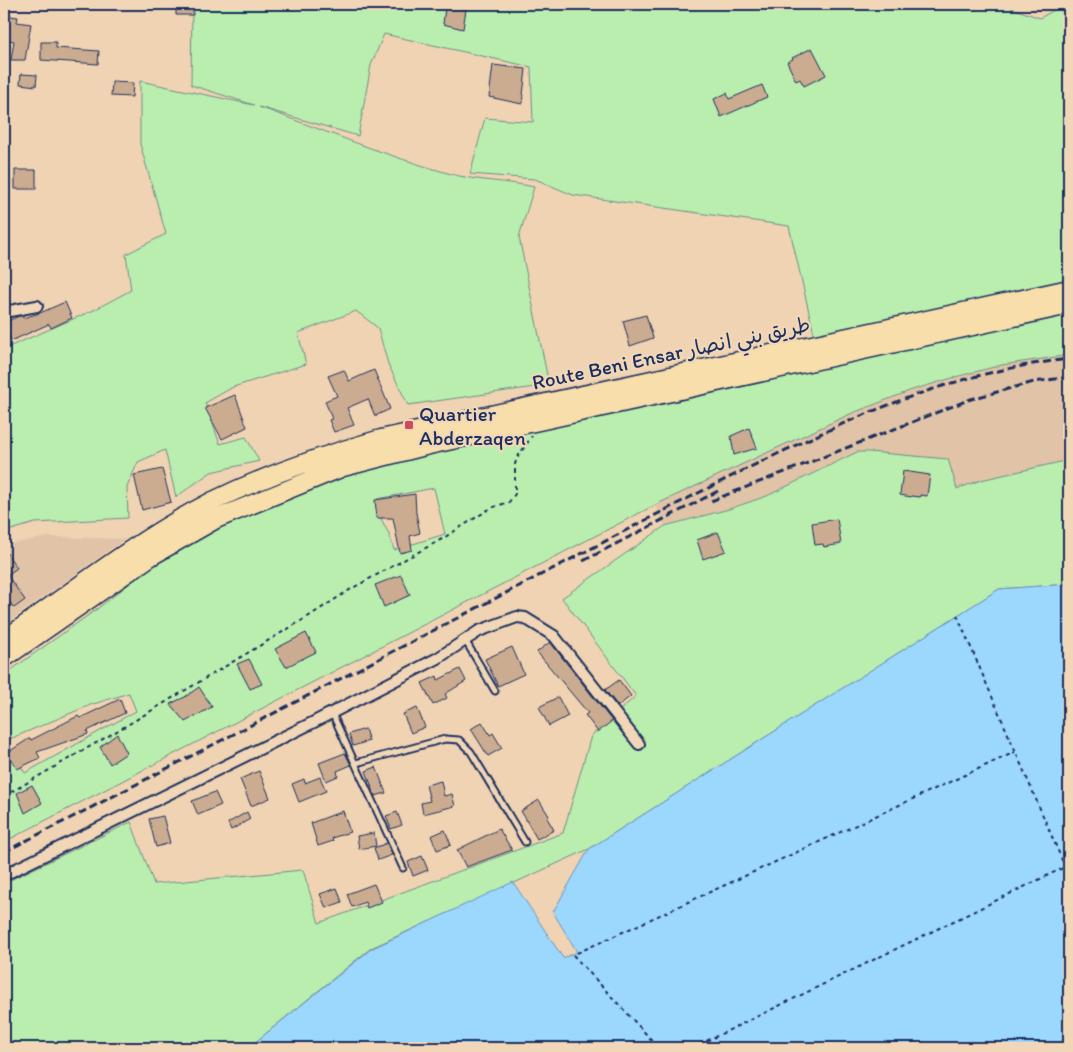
<svg xmlns="http://www.w3.org/2000/svg" width="1073" height="1052" font-family="Itim,'Playpen Sans Arabic',sans-serif">
	<style>
		.built { fill: #e1c4a7 }
		.green { fill: #baeeaf; stroke: #6a8e86; fill-rule: evenodd }
		.water { fill: #9cd7fd; stroke: #6894bd }
		.building { fill: #cbac91; stroke: #1b2f5e }
		.lines { fill: none; stroke-linecap: round; stroke-linejoin: round }
		.service-casing { stroke: #1b2f5e; stroke-width: 9 }
		.minor-casing { stroke: #1b2f5e; stroke-width: 14 }
		.trunk-casing { stroke: #1b2f5e; stroke-width: 21 }
		.path { stroke: #1b2f5e; stroke-width: 2; stroke-dasharray: 4 4; stroke-linecap: butt }
		.service { stroke: #f1d7b8; stroke-width: 5 }
		.minor { stroke: #f1d7b8; stroke-width: 10 }
		.trunk { stroke: #f8deab; stroke-width: 18 }
		.rail { stroke: #1b2f5e; stroke-width: 3; stroke-dasharray: 8 4; stroke-linecap: butt }
		.poi-dot { fill: #d1495b; stroke: #f1d7b8; stroke-width: 2 }
		.labels { text-anchor: middle; dominant-baseline: central; stroke-width: 4.5; stroke-linejoin: round; paint-order: stroke }
		.street-label { font-size: 21px; fill: #1b2f5e; stroke: #f1d7b8 }
		.poi-label { font-size: 21px; fill: #1b2f5e; stroke: #f1d7b8; text-anchor: start }
	</style>
	<rect width="100%" height="100%" fill="#f0d3b2"/>
	<filter id="ink" filterUnits="userSpaceOnUse"><feTurbulence type="fractalNoise" baseFrequency=".02" numOctaves="2"/><feDisplacementMap in="SourceGraphic" scale="10" xChannelSelector="R" yChannelSelector="G"/><feConvolveMatrix kernelMatrix="1 2 1 2 8 2 1 2 1" color-interpolation-filters="sRGB"/></filter>
	<g filter="url(#ink)">
		<path class="built" d="M1069 355V460L981 480 957 489 857 452 767 496 729 509 665 526 655 505 850 414 912 390 1002 365Z
			M48 537 125 539 4 625V545Z"/>
		<path class="green" d="M192 4H1000L1040 18 1065 4H1069V281L815 338 789 226 573 195 535 179 470 174 485 118 533 122 531 67 384 34 371 65 358 136 259 107C323 130 386 156 451 174 476 181 507 181 534 187L519 237 549 385 408 405 388 364 378 328 356 311 298 333 306 364 233 387 205 403 220 444 246 437 259 461 211 472 176 497 165 450 138 462 127 487 128 518 35 523 4 532V349L94 310 131 290 126 254 166 234 140 144V81L254 105 191 85Z
			M1069 308V355L1002 365 959 376 912 390 850 414 655 505 4 842V675L97 609 184 541 364 467ZM434 488 445 534 394 550 389 534 379 515 377 499ZM129 693 136 711 25 773 5 741 90 705Z
			M857 452H869L948 459 957 489 981 480 1069 460V584L999 589 589 849 371 948 248 1048H4V883L131 822 154 884 303 870 319 923 563 833 591 736 636 696 562 598 665 526 729 509 767 496Z"/>
		<path class="water" d="M1069 584V1048H248L371 949 513 882 563 958 577 952 553 912 589 849 999 589Z"/>
		<path class="building" d="M176 4H193V15H176Z
			M445 7 466 9 463 29 443 24Z
			M4 15 18 17 17 22 31 24 25 60H11L14 41 4 39Z
			M41 42H56V48L99 51 98 64 41 60Z
			M812 48 826 75 804 86 800 79 796 81 787 62 793 59 792 58Z
			M493 65 526 69 522 104 489 97Z
			M21 74 37 75 36 86 20 84Z
			M112 82 133 83 132 97 111 96Z
			M762 85 767 97 721 117 714 99 727 93 729 99Z
			M15 170H36V189H15Z
			M65 302 72 318 51 328 49 324 11 341 4 323 19 316H22L23 318 40 313Z
			M646 315 653 338 630 346 623 321Z
			M344 370 349 381 374 370 390 409 375 416 368 399 347 408 354 425 334 432 329 420 332 419 325 401 337 396 328 376Z
			M235 395 247 427 222 439 205 408Z
			M749 428 757 448 734 455 731 436Z
			M162 469 171 502 142 510 134 475Z
			M903 471 930 475 927 496 920 495V497L911 496V497L900 495Z
			M415 494 416 513 420 533 410 536 412 550 400 553 393 518H377L375 500Z
			M837 519 841 544 824 547 823 544 815 545 812 523Z
			M718 532 726 551 703 559 697 540Z
			M4 549 17 568 7 575 25 600 14 608 4 594Z
			M401 575 410 595 384 607 375 585Z
			M306 633 316 652 286 667 275 649Z
			M550 642 612 721 598 732 585 715 588 713 537 652Z
			M512 647 524 674 498 686 485 659Z
			M249 659 262 684 250 689 237 664Z
			M460 669 466 681 445 694 447 698 433 705 422 683 437 676 438 680Z
			M619 680 631 696 618 706 605 690Z
			M199 687 212 707 185 722 170 704 185 697Z
			M558 697 568 716 549 726 539 707Z
			M120 699 125 713 87 731 88 734 37 752 40 758 17 769 7 753 30 738 31 740 78 716 80 718Z
			M417 708 425 727 411 733 403 714Z
			M482 722 490 735 493 733 502 748 488 756 471 729Z
			M365 729 369 741 353 746 349 734Z
			M117 734 127 753 110 764 100 747Z
			M345 753 351 765 337 771 338 776 326 781 319 763Z
			M376 767 386 793 375 796 366 771Z
			M259 771 270 798 251 806 240 779Z
			M320 777 326 791 299 802 292 784 304 779 305 783Z
			M441 781 444 796 452 794 455 806 423 814 421 803 430 801 426 785Z
			M32 785 42 803 25 813 17 793Z
			M215 792 221 805 198 815 192 801Z
			M539 800 549 816 547 818 554 830 537 839 521 811Z
			M343 811 350 832 332 838 333 841 318 846 311 823Z
			M247 812 250 819 231 830 228 823Z
			M397 812 402 825 391 829 386 816Z
			M163 816 170 843 156 847 149 819Z
			M499 829 512 850 466 867 457 850Z
			M445 830 451 845 437 850 431 836Z
			M374 833 376 846 359 849 357 836Z
			M387 843 392 855 378 860 374 848Z
			M422 856 428 870 413 876 408 862Z
			M374 884 382 902 367 908 365 902 352 907 347 894Z
			M337 888 342 902 326 908 320 894Z"/>
		<g class="lines">
			<defs>
				<path id="service" d="M465 640 495 691
					M332 713 403 868
					M356 763 445 739 459 740 471 752 525 842"/>
				<path id="minor" d="M4 312 37 306
					M4 875 314 722 438 658 479 631 517 617 525 618 554 636 639 744"/>
				<path id="trunk" d="M4 640C72 592 138 539 213 501 267 475 324 455 381 439L1069 289
					M4 658 151 556 216 519 343 467 429 445 1069 305"/>
			</defs>
			<use href="#service" class="service-casing"/>
			<use href="#minor" class="minor-casing"/>
			<use href="#trunk" class="trunk-casing"/>
			<path class="path" d="M957 615 1065 867
				M4 796 129 724 306 618 351 589 442 539 491 508 509 502 515 494V464L517 458 532 436
				M577 953 1015 752
				M573 955 659 1048
				M692 1048 1065 867H1069"/>
			<use href="#service" class="service"/>
			<use href="#minor" class="minor"/>
			<use href="#trunk" class="trunk"/>
			<path class="rail" d="M711 501 971 399 1034 382 1069 377
				M583 561 718 491
				M4 852C189 758 372 662 556 567 627 530 696 493 767 459 866 411 960 371 1069 359"/>
		</g>
	</g>
	<rect class="poi-dot" x="404" y="420" width="10" height="10" rx="2.5"/>
	<g class="labels">
		<g class="street-label">
			<text transform="translate(671 353) rotate(-12)">Route Beni Ensar طريق بني انصار</text>
		</g>
		<g class="poi-label">
			<text x="419" y="413">Quartier<tspan x="419" dy="24">Abderzaqen</tspan></text>
		</g>
	</g>
	<rect width="1073" height="1052" fill="none" stroke="#f1d7b8" stroke-width="20"/>
	<rect x="10" y="10" width="1053" height="1032" fill="none" stroke="#1b2f5e" stroke-width="2" filter="url(#ink)"/>
</svg>
